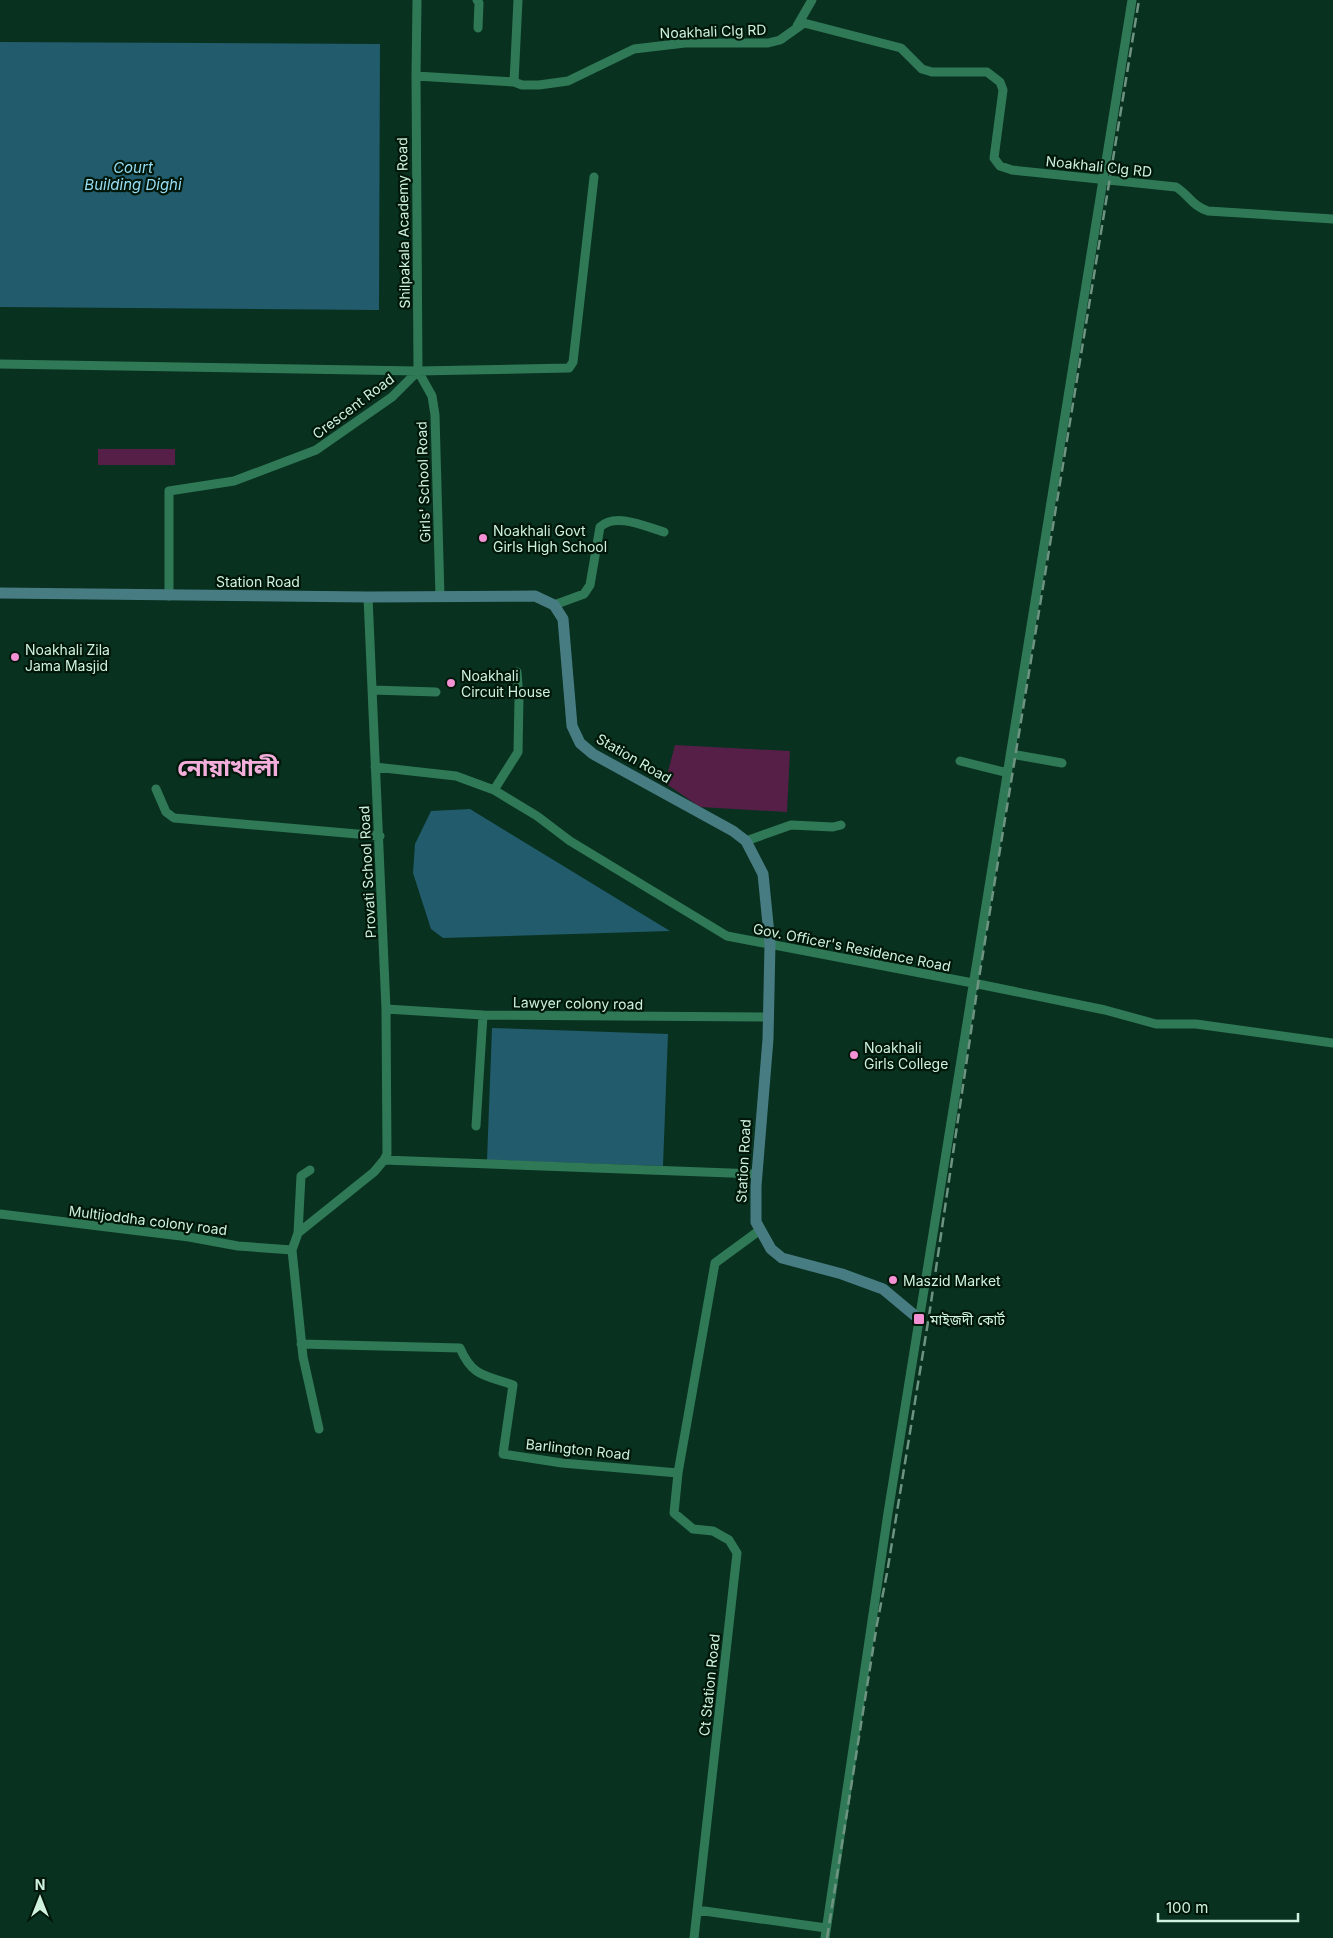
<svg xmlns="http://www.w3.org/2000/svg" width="1333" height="1938" font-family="Inter,'Noto Sans Bengali',sans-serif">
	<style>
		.green { fill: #561f47 }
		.water { fill: #225b6b }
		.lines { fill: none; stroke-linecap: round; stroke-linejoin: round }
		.street { stroke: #307956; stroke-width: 9 }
		.secondary { stroke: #487c83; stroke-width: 11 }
		.rail { stroke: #6e9481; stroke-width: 2.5; stroke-dasharray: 10 5; stroke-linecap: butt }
		.poi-dot { fill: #f491d4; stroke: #00170a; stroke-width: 2 }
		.labels { text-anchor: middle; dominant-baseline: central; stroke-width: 4.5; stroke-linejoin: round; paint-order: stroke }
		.street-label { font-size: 14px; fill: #cef2dd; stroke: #00170a }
		.poi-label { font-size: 14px; fill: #cef2dd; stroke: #00170a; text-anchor: start }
		.water-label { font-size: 15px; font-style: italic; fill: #97dcf3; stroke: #00170a }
		.town-label { font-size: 24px; font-weight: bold; fill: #f3aedb; stroke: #00170a }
	</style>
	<rect width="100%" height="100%" fill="#08311f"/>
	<path class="green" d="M98 449H175V465H98Z
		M675 745 790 751 787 812 700 807 665 783Z"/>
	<path class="water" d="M0 42 380 44 379 310 0 307Z
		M470 809 670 931 443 938 431 929 413 873 415 844 431 811Z
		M492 1028 668 1034 663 1166 487 1160Z"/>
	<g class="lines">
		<path class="street" d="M417 0 416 76 514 82
			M477 0 479 3 478 28
			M518 0 514 82 522 85H539L568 81 634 49 685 43H768L780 40 804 23 901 48 922 69 932 72H987L1000 82 1003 90 994 158 1000 166 1012 170 1176 187C1189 195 1192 206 1208 211L1333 219
			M797 26 812 0
			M416 76 418 371 432 396 435 415 440 597
			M0 364 418 371 569 368 573 362 594 177
			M169 596V491L234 481 316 450 392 397 418 371
			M554 605 584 594 590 585 600 527C616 512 646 527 664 532
			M372 690 436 692
			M1011 754 1062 763
			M960 761 1008 773
			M375 767 456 776 494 790 537 816 570 841 727 936 978 984 1105 1010 1156 1024H1196L1333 1043
			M156 789 166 812 174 818 380 836
			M494 790 518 752 519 698 517 672
			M746 841 791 825 833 827 841 825
			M386 1009 483 1015 769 1017
			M476 1126 483 1015
			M384 1160 757 1174
			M0 1214 189 1237 238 1246 292 1250
			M298 1233 301 1176 310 1170
			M301 1344 460 1348C473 1378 486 1375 513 1385L503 1454 562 1463 678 1473 715 1263 760 1230
			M319 1429 303 1357 292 1250 298 1233 374 1172 384 1160 387 1154 386 1009 368 597
			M678 1473 674 1513 693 1529 713 1531 729 1540 737 1553 694 1938
			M697 1910 826 1928
			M825 1938 888 1513 1132 0"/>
		<path class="secondary" d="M0 593 368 597 535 596 554 605 563 619 572 726 580 743 593 754 733 831 746 841 763 874 770 944 768 1039 756 1186V1222L771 1249 782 1258 842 1274 883 1289 919 1319"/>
		<path class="rail" d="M827 1938 877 1624 887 1573 929 1316 978 984 1139 0"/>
	</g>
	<g class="poi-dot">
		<circle cx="483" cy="538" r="5"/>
		<circle cx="15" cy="657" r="5"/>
		<circle cx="451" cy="683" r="5"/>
		<circle cx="854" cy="1055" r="5"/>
		<circle cx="893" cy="1280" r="5"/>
		<rect x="913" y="1313" width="12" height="12" rx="2.5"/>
	</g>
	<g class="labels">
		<g class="street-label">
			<text transform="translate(713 31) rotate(-2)">Noakhali Clg RD</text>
			<text transform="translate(1099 166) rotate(6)">Noakhali Clg RD</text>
			<text transform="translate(403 223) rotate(-91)">Shilpakala Academy Road</text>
			<text transform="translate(353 406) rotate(-37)">Crescent Road</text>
			<text transform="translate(423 482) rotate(-92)">Girls' School Road</text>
			<text x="258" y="581">Station Road</text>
			<text transform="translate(634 758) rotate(30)">Station Road</text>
			<text transform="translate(367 872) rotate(-93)">Provati School Road</text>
			<text transform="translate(852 947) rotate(11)">Gov. Officer's Residence Road</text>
			<text transform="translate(578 1003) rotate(1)">Lawyer colony road</text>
			<text transform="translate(743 1161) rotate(-87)">Station Road</text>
			<text transform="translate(148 1220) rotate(7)">Multijoddha colony road</text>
			<text transform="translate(578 1449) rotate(6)">Barlington Road</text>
			<text transform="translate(709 1685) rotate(-84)">Ct Station Road</text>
		</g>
		<g class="poi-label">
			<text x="493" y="530">Noakhali Govt<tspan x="493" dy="16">Girls High School</tspan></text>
			<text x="25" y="649">Noakhali Zila<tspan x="25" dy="16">Jama Masjid</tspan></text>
			<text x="461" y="675">Noakhali<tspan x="461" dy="16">Circuit House</tspan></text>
			<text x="864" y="1047">Noakhali<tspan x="864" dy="16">Girls College</tspan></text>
			<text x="903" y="1280">Maszid Market</text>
			<text x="930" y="1319">মাইজদী কোর্ট</text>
		</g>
		<g class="water-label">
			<text x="133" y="167">Court<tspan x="133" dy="17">Building Dighi</tspan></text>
		</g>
		<g class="town-label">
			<text x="228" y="767">নোয়াখালী</text>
		</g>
	</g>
	<g transform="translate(40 1898)" stroke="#00170a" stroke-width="4" paint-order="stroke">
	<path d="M0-4L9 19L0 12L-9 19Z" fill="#cef2dd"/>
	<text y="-8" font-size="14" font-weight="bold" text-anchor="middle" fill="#cef2dd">N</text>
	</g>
	<path d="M1158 1913v8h140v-8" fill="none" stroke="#cef2dd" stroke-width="2.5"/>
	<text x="1166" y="1913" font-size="15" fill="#cef2dd" stroke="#00170a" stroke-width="4" paint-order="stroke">100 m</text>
</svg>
